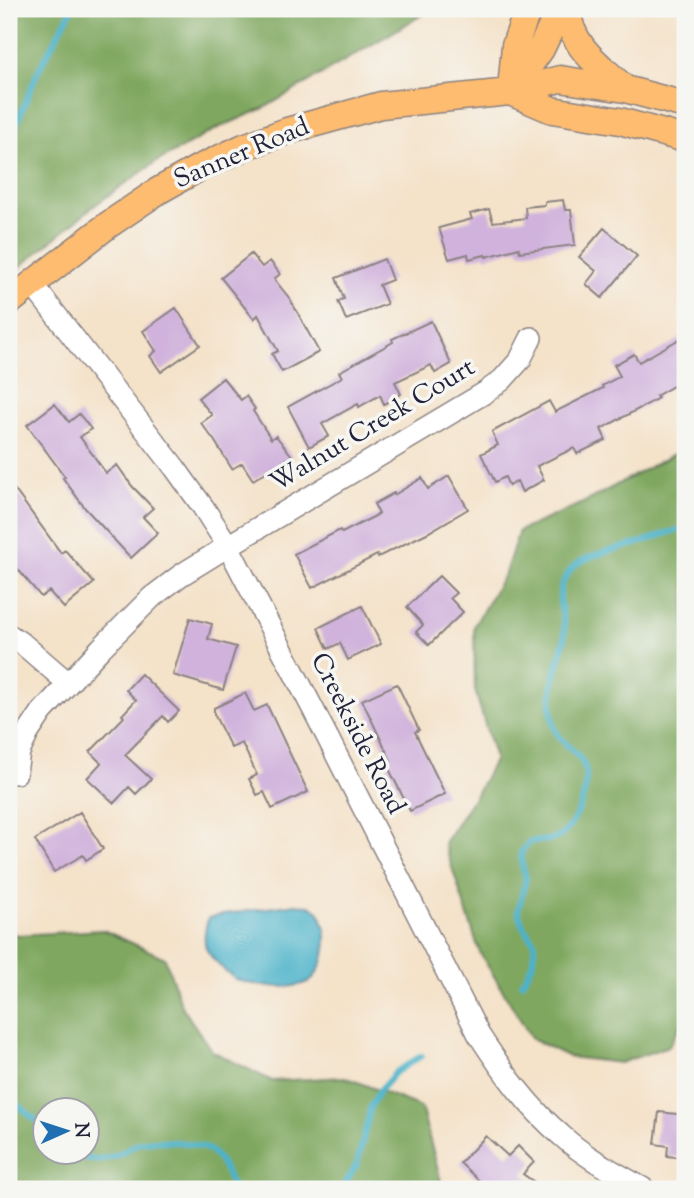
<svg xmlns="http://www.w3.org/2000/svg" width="694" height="1198" font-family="'Sorts Mill Goudy',serif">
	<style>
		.forest { fill: #7fa75e; stroke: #50644c; stroke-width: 2; fill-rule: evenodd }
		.water { fill: #4bb2c9; stroke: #366a82; stroke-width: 2 }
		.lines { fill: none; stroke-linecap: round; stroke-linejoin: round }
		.stream { stroke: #4bb2c9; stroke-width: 6 }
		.building { fill: #d0b2dc }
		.minor-casing { stroke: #8b8282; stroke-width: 24 }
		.major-casing { stroke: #8b8282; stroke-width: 29 }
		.minor { stroke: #fff; stroke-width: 21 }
		.major { stroke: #fdbc6f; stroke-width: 26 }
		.labels { text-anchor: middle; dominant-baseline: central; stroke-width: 7; stroke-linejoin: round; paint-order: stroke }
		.street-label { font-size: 26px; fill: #22223b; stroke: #f6f6f2 }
	</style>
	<rect width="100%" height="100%" fill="#f6f6f2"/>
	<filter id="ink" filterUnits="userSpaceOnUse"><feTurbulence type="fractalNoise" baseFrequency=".0143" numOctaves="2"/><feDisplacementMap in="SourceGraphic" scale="14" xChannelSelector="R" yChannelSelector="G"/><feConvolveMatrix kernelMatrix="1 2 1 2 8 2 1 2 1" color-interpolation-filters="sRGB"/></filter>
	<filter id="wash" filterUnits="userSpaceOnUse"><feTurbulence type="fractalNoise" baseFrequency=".00686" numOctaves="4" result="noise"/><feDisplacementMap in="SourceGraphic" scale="28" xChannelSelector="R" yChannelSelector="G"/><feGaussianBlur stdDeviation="1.57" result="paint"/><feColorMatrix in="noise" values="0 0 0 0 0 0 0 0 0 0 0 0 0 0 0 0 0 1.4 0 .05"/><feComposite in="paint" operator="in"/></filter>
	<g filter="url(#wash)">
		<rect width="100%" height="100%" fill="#f4e2c9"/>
		<path class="forest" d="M9 9H432L264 108 218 128 156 162 95 205 9 276Z
			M685 448V1017L669 1046 620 1063 569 1057 532 1039 480 953 444 843 475 796 495 759 475 690 474 626 505 573 519 531 585 502Z
			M103 930 165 958 182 1007 212 1051 272 1081 345 1077 421 1107 443 1189H9V931L17 935ZM46 1110H88V1152H46Z"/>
		<path class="water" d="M296 904C318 906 319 908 325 929 327 936 326 943 325 950 324 960 319 972 312 979 297 992 256 986 238 980 230 977 211 958 207 950 202 940 206 928 208 918L225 914Z"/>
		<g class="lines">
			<path class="stream" d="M9 142 38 71 72 9
				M522 983 532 965 535 943 523 926 518 911 526 878 522 865 521 852 529 842C537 841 548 841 556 838 576 830 593 782 583 763 576 751 562 743 555 730 553 726 553 719 552 715 548 690 558 666 564 641 568 622 555 603 562 584 564 579 570 570 574 566 592 552 623 549 645 541 659 537 670 530 685 529
				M9 1097 39 1123 46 1132
				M70 1152C82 1161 104 1161 117 1155 124 1152 130 1147 137 1144 151 1138 193 1142 207 1149 220 1156 228 1177 234 1189
				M342 1189 357 1164 371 1106 379 1091 396 1072 421 1056"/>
		</g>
		<g id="blocks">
			<path class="building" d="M563 200 565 210H571L575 245 520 252 519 248 486 257 485 255 469 259 468 254 449 259 439 228 472 219 470 214 489 209 493 222 526 218 525 207 545 205V202Z
				M604 228 637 256 602 298 586 284 596 271 579 257Z
				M251 254 262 267 270 261 280 274 274 279 290 299 319 352 282 372 272 354 278 351 258 315 254 319 221 278Z
				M384 259 392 280 379 285 387 304 346 320 338 301 344 299 336 278Z
				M176 308 200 345 161 372 150 356 156 351 143 331Z
				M431 321 451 364 435 373 431 365 395 382 401 394 384 404 380 395 359 407 358 404 322 424 329 436 309 447 288 407 342 377 339 372 393 342 392 339Z
				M685 336V379L656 396 658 398 648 404 601 429 606 440 577 454 574 448 537 466 544 480 522 492 517 481 509 486 505 477 495 482 481 454 498 445 492 432 549 401 555 412 603 388 602 386 620 376 614 365 634 354 639 362Z
				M223 378 241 400 246 396 255 409 253 411 271 439 276 436 292 456 253 480 242 463 232 469 214 440 201 423 212 415 198 398Z
				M55 404 69 422 79 414 91 429 80 437 106 473 117 465 132 486 153 508 143 517 158 533 131 558 85 508 63 478 65 477 27 425Z
				M449 476 468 509 429 532 378 557 377 555 312 588 294 554 340 530 342 533 379 514 374 504 394 493V495L422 478 428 489Z
				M9 482 61 553 65 550 94 583 64 608 49 591 41 597 16 567 9 573Z
				M439 576 456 593 450 598 463 612 429 645 416 632 423 625 407 607Z
				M362 606 381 644 348 660 340 643 328 649 318 628Z
				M190 618 212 624 208 639 236 647 223 690 173 675Z
				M141 674 179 711 168 722 163 716 125 755 151 779 136 794 129 787 114 803 87 778 101 763 90 752 124 717 122 715 136 700 126 690Z
				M397 684 419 730 415 732 445 794 410 811 386 763 391 761 362 700Z
				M245 693 254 711 267 705 308 792 272 809 264 792 257 795 249 779 257 775 242 743 231 748 214 714V708Z
				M80 812 103 849 86 860 83 855 54 872 35 840Z
				M659 1112 685 1115V1158L667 1156 668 1146 655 1144Z
				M486 1136 508 1156 518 1146 534 1162 523 1174 544 1189H488L460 1163Z"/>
		</g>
	</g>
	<g filter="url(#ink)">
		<use href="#blocks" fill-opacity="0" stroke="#8b8282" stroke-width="2"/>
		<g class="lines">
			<defs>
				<path id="minor" d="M32 284 175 468 203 507 228 546 313 709 479 1035C503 1072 528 1107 562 1136 586 1158 616 1173 644 1189
					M9 635 24 645 68 683
					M16 773 19 752 28 733 42 712 101 648 152 597 181 575 228 546 486 392 502 380 520 360 531 338"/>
				<path id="major" d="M567 9C572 49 598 63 625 89
					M511 90 515 45 528 9
					M510 92 552 110 620 121 685 139
					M510 92 541 49 560 9
					M9 302 108 225 158 191 197 169 244 147 287 131 381 105 510 92 560 79 625 89 685 105"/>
			</defs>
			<use href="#minor" class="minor-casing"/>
			<use href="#major" class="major-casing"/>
			<use href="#minor" class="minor"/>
			<use href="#major" class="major"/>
		</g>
	</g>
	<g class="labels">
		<g class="street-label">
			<text transform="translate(242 154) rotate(-23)">Sanner Road</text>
			<text transform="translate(373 426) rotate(-31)">Walnut Creek Court</text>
			<text transform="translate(357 734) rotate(63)">Creekside Road</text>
		</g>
	</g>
	<rect width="694" height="1198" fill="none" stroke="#f6f6f2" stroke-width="35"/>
	<g transform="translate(66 1131) rotate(87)"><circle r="33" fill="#f6f6f2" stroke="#a1a1a9" stroke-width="2"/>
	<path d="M0-5L12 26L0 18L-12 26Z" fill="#1f6fb2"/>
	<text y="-10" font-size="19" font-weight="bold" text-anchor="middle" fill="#22223b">N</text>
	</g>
</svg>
